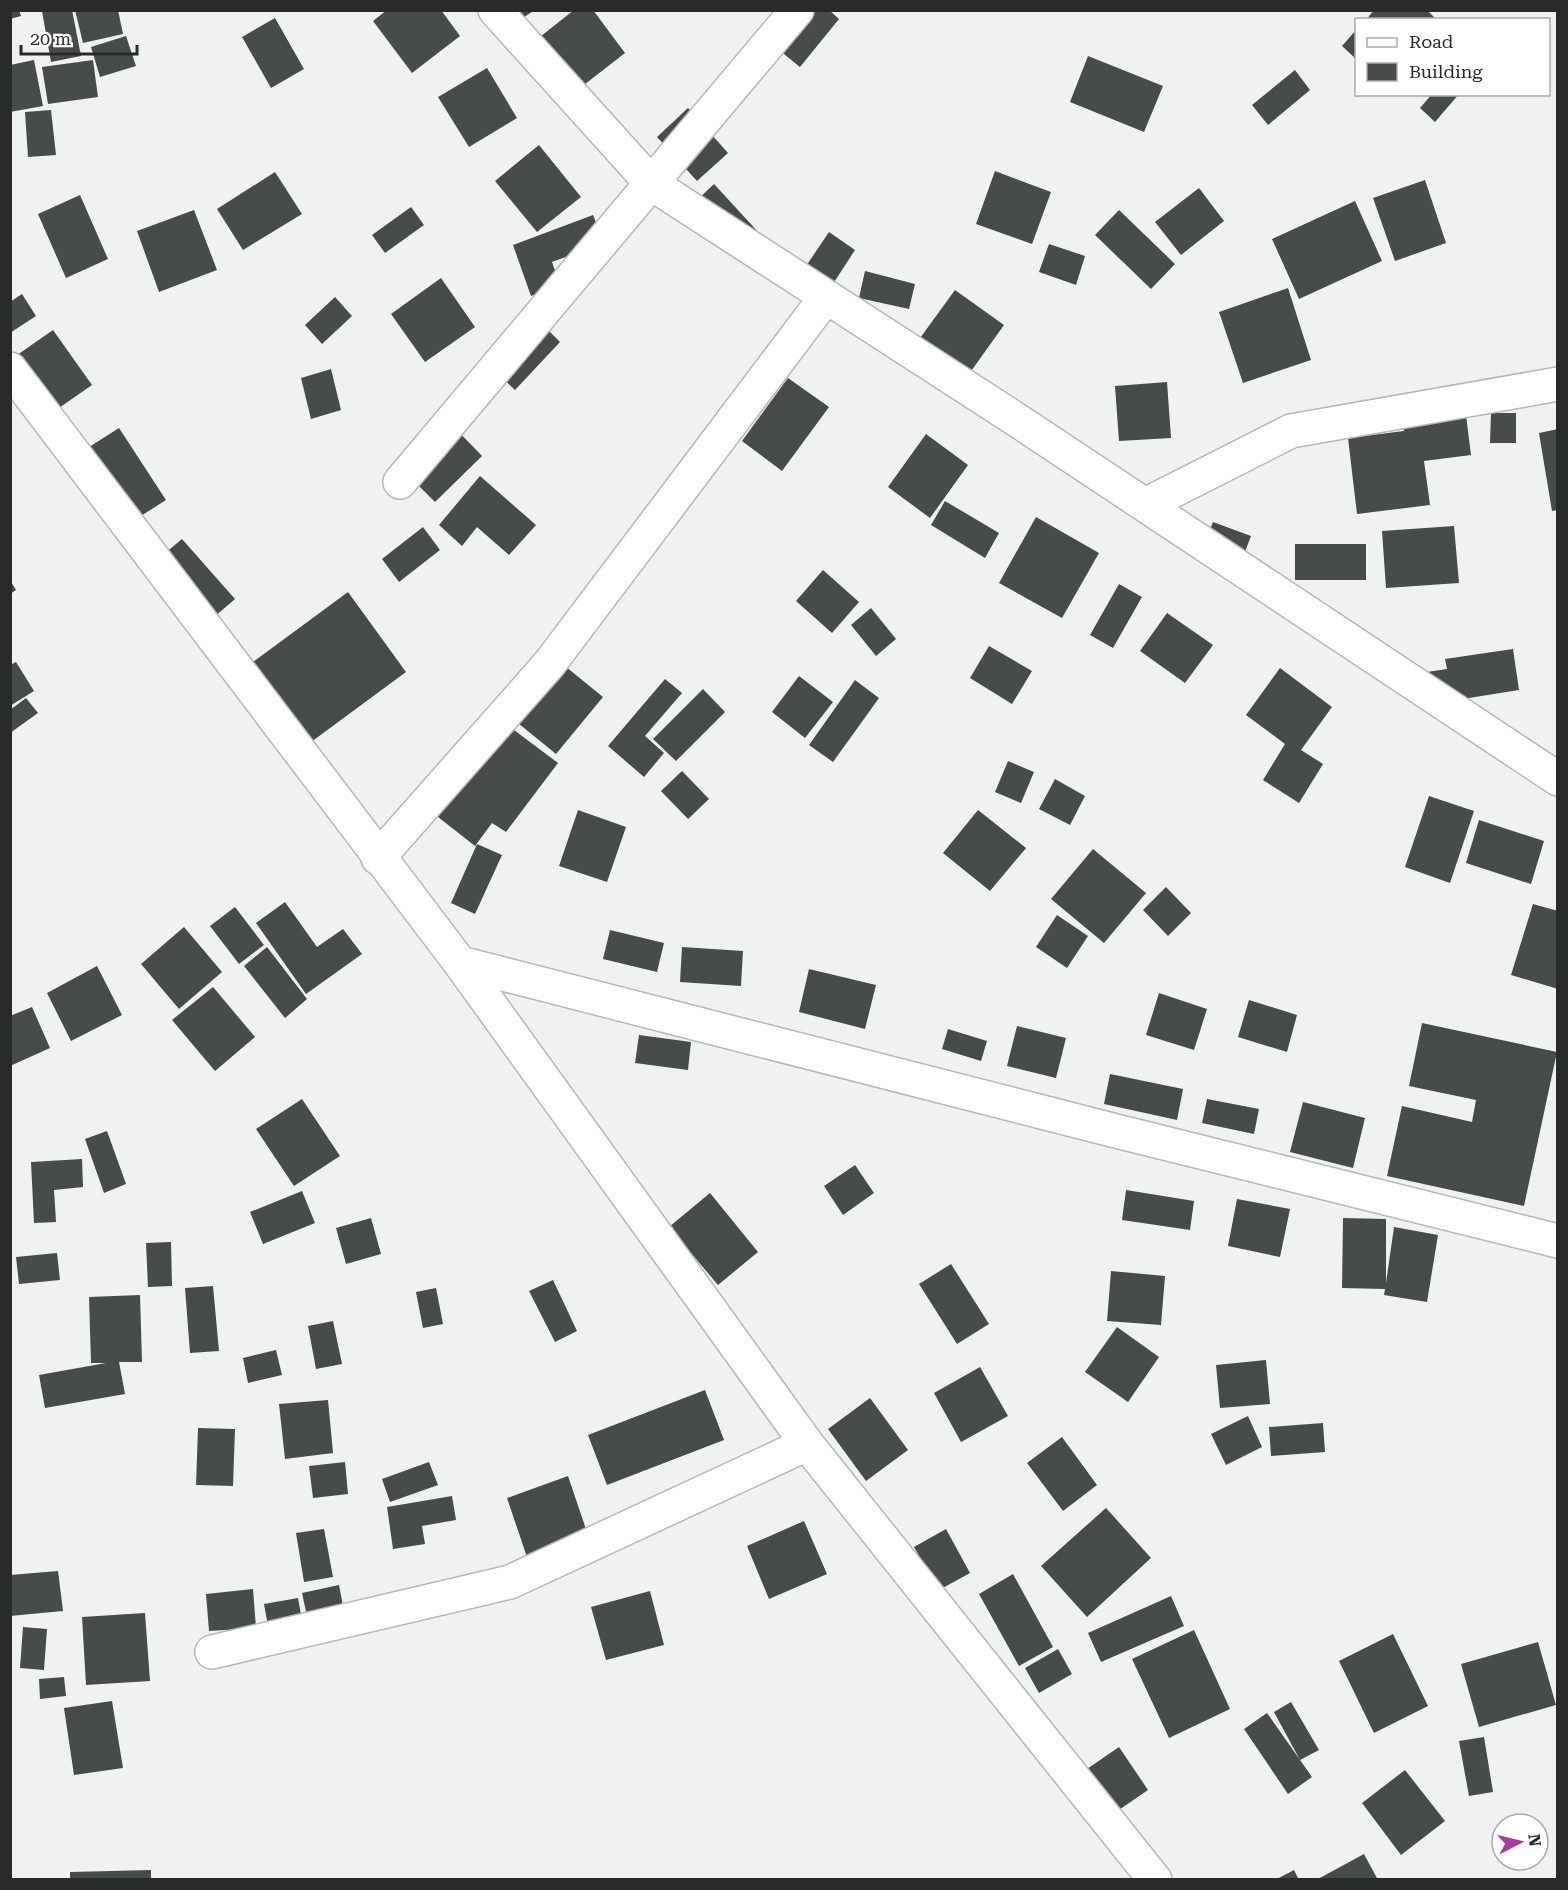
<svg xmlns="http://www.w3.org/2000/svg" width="1568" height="1890" font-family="'Roboto Serif',serif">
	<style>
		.building { fill: #484b4b }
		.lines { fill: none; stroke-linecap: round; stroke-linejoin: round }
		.minor-casing { stroke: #b5b8b7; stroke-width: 36 }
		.minor { stroke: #fff; stroke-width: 33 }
	</style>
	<rect width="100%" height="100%" fill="#eff2f1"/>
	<path class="building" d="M10 10H19L21 16 10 19Z
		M72 10 81 56 51 62 42 11Z
		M75 10H118L123 34 83 43Z
		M387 10H441L460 36 412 73 373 21Z
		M507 10H535L515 23Z
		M574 10H593L625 53 571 95 531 44Z
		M811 10H829L839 19 800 67 779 50Z
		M1374 10H1427L1434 17 1432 20H1366Z
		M275 18 304 69 271 88 242 37Z
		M1356 30V59L1342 46Z
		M126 36 136 66 100 77 91 47Z
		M1088 56 1163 86 1144 132 1070 102Z
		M34 60 43 106 10 112V65Z
		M93 60 98 97 48 104 42 67Z
		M487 68 517 118 469 147 438 97Z
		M1295 70 1310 90 1268 125 1252 105Z
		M1432 94H1459L1435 122 1420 108Z
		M688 108 728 153 697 181 657 137Z
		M51 110 56 155 28 157 25 112Z
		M539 145 581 197 537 232 495 181Z
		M995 171 1051 192 1032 244 976 224Z
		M275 172 302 214 243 250 217 209Z
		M1425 180 1446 243 1395 261 1373 198Z
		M714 184 760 234 739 254 693 204Z
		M1199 188 1224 221 1181 255 1155 222Z
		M80 195 108 259 66 278 38 214Z
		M1355 201 1382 261 1299 299 1272 239Z
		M411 207 424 225 385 253 372 235Z
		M194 210 217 270 159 292 137 231Z
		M1119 210 1175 264 1151 289 1095 235Z
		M593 215 604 243 552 262 560 285 531 296 513 245Z
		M829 232 855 250 827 293 800 275Z
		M1049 244 1085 256 1076 285 1039 272Z
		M865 271 915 284 909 309 859 298Z
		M441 278 475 327 425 362 391 314Z
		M1288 288 1311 360 1243 383 1219 312Z
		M955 290 1004 325 964 381 915 345Z
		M22 294 36 316 10 333V302Z
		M335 297 352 316 322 344 305 325Z
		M539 321 560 342 515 390 493 369Z
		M53 330 92 385 46 417 10 360Z
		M331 369 341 410 311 419 301 378Z
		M788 378 829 407 782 471 742 441Z
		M1167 382 1171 438 1119 441 1115 386Z
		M1465 407 1471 455 1424 461 1430 505 1357 514 1348 438 1404 431 1402 414Z
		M1491 413H1516V443H1490Z
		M454 427 482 456 435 502 406 473Z
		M119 428 166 500 122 528 75 456Z
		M1558 429V510L1552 511 1539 433Z
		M926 434 968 465 930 518 888 487Z
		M480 476 536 525 509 555 477 527 462 546 439 525Z
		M945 501 999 533 985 558 931 525Z
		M1036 517 1099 553 1062 618 999 583Z
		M1213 522 1251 536 1237 573 1199 559Z
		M1454 526 1459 583 1386 588 1382 531Z
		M423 527 440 550 399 582 382 559Z
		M182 539 235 599 199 630 146 569Z
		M1295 544H1366V580H1295Z
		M823 570 859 602 832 633 796 601Z
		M10 580 16 590 10 594Z
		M1119 584 1142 597 1113 648 1090 635Z
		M348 592 406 672 288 759 230 679Z
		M871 608 896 639 876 656 851 625Z
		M1167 613 1213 645 1185 683 1140 651Z
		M989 646 1032 671 1012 704 970 678Z
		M1513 649 1519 690 1419 706 1414 674 1447 669 1445 659Z
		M16 662 34 691 10 706V665Z
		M560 662 603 697 556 754 513 719Z
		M1280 668 1332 707 1301 750 1323 764 1299 803 1263 780 1285 744 1246 715Z
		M799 676 833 702 805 738 772 712Z
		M665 679 682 693 645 736 664 753 644 777 608 746Z
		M855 680 879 698 833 762 809 745Z
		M703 689 725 712 676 761 653 739Z
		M26 698 38 713 10 733V710Z
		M502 721 558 763 506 832 492 823 475 846 433 813Z
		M1008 761 1034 772 1021 803 995 792Z
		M682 771 709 799 688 819 661 791Z
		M1055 779 1085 796 1070 825 1039 809Z
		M1429 796 1474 811 1450 883 1405 867Z
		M578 810 626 827 607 882 559 866Z
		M978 810 1026 848 990 891 943 853Z
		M1479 820 1544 841 1531 884 1466 863Z
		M477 844 502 855 475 914 451 903Z
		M1093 849 1146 893 1104 943 1051 899Z
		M1166 887 1191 913 1168 936 1143 910Z
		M285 902 317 947 343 929 362 954 306 994 256 923Z
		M1533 904 1558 911V989L1511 975Z
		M235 907 264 945 239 964 210 926Z
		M1057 915 1088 936 1067 968 1036 947Z
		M184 927 222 972 179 1009 141 964Z
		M610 930 664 943 657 972 603 959Z
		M267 947 307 999 285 1018 244 966Z
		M682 947 743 951 741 986 680 982Z
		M97 966 122 1015 71 1041 47 993Z
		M809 969 876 985 865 1029 799 1012Z
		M213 987 255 1037 215 1071 172 1020Z
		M1159 993 1207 1009 1194 1050 1146 1035Z
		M1249 1000 1297 1015 1287 1052 1238 1037Z
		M32 1007 50 1048 10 1066V1016Z
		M1422 1023 1557 1052 1524 1206 1387 1176 1402 1106 1472 1122 1476 1100 1409 1086Z
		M1017 1026 1066 1038 1056 1078 1007 1066Z
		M948 1029 987 1041 981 1061 942 1049Z
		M639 1035 691 1042 688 1070 635 1063Z
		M1110 1074 1183 1089 1177 1120 1104 1104Z
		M302 1099 340 1156 294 1186 256 1129Z
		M1207 1099 1259 1109 1254 1134 1202 1123Z
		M1303 1102 1365 1118 1353 1168 1290 1152Z
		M107 1131 126 1184 104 1193 85 1139Z
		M82 1159 83 1187 54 1190 56 1222 34 1223 31 1162Z
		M855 1165 874 1193 843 1215 824 1186Z
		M1126 1190 1194 1201 1190 1230 1122 1220Z
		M302 1191 315 1223 263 1244 250 1212Z
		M710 1193 758 1252 718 1285 669 1227Z
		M1237 1199 1290 1209 1280 1257 1228 1246Z
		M371 1218 381 1254 346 1264 336 1228Z
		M1343 1218 1386 1219V1283L1394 1227 1438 1235 1427 1302 1384 1295 1385 1289 1342 1288Z
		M171 1242 172 1286 148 1287 146 1243Z
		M57 1253 60 1280 19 1284 16 1257Z
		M951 1264 989 1324 957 1344 919 1284Z
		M1111 1271 1165 1276 1161 1325 1107 1321Z
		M553 1280 577 1331 555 1342 529 1291Z
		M213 1286 219 1351 190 1353 185 1288Z
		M436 1288 443 1324 423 1328 416 1292Z
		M140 1295 142 1362H119L125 1394 45 1408 39 1375 106 1363H91L89 1297Z
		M333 1321 342 1364 316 1369 308 1326Z
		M1117 1327 1159 1357 1128 1402 1085 1372Z
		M276 1350 282 1375 248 1383 243 1358Z
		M1266 1360 1270 1404 1220 1408 1216 1365Z
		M980 1367 1008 1416 961 1442 934 1393Z
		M705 1390 724 1440 607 1485 588 1435Z
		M870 1398 908 1450 866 1481 828 1429Z
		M328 1400 333 1453 285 1459 279 1404Z
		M1248 1416 1262 1447 1226 1465 1211 1434Z
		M1323 1423 1325 1452 1271 1456 1269 1427Z
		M198 1428 235 1429 233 1486 196 1485Z
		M1062 1437 1097 1485 1063 1511 1027 1463Z
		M345 1462 348 1494 313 1498 309 1466Z
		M429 1462 438 1485 390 1502 382 1479Z
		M568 1476 592 1547 531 1569 507 1498Z
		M452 1496 456 1520 422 1526 425 1544 393 1549 387 1507Z
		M1106 1508 1151 1558 1087 1617 1041 1566Z
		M804 1521 827 1574 769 1599 747 1546Z
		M324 1529 333 1577 304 1582 296 1533Z
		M946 1529 970 1573 939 1590 914 1547Z
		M58 1571 63 1611 10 1616V1575Z
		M1013 1574 1053 1647 1019 1666 979 1594Z
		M339 1585 348 1632 312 1639 302 1593Z
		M253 1589 256 1628 209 1631 206 1594Z
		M650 1591 664 1645 606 1660 591 1607Z
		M1171 1596 1184 1626 1101 1662 1088 1633Z
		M298 1598 304 1631 270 1637 264 1604Z
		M145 1613 150 1681 86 1685 82 1617Z
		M23 1627 47 1629 44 1670 20 1668Z
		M1194 1630 1230 1709 1169 1738 1132 1659Z
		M1393 1634 1428 1706 1374 1733 1339 1661Z
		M1538 1642 1556 1705 1479 1727 1461 1664Z
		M1058 1649 1072 1674 1039 1693 1025 1668Z
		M64 1677 66 1696 40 1699 39 1679Z
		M112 1701 123 1768 74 1775 64 1708Z
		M1291 1702 1319 1750 1300 1760 1274 1712Z
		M1267 1713 1312 1777 1288 1794 1244 1729Z
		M1484 1737 1493 1792 1469 1796 1459 1741Z
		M1119 1747 1148 1790 1097 1825 1068 1782Z
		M1405 1770 1445 1821 1401 1855 1362 1803Z
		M1364 1854 1378 1880H1316Z
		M151 1870V1880H70V1872Z
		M1294 1870 1299 1880H1275Z"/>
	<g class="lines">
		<defs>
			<path id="minor" d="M495 10 652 184 1023 424 1558 779
				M10 369 460 963 807 1444 1155 1880
				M400 482 797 10
				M1145 505 1291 431 1558 384
				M378 858 550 663 826 297
				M460 963 1116 1131 1558 1241
				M212 1652 510 1582 807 1444"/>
		</defs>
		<use href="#minor" class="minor-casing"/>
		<use href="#minor" class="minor"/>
	</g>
	<rect width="1568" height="1890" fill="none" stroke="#292a2a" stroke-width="24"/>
	<rect x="1355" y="18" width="195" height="78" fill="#fefffe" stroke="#a9aaa9" stroke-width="1.5"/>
	<rect x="1367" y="38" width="30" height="9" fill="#ffffff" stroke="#a9aaa9" stroke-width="1.5"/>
	<text x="1409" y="48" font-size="18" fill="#292a2a">Road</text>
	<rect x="1367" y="63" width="30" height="18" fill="#484b4b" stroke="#a9aaa9" stroke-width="1.5"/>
	<text x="1409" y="78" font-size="18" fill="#292a2a">Building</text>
	<g transform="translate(1520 1842) rotate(83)"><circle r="28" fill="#fefffe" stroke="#a9aaa9" stroke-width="1.5"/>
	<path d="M0-4.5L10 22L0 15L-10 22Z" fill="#a83d9e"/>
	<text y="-9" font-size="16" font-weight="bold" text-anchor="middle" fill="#292a2a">N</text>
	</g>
	<path d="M21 45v9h116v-9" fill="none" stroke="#292a2a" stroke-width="3"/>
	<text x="30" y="45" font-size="18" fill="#292a2a" stroke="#fefffe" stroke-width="4.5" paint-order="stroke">20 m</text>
</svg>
